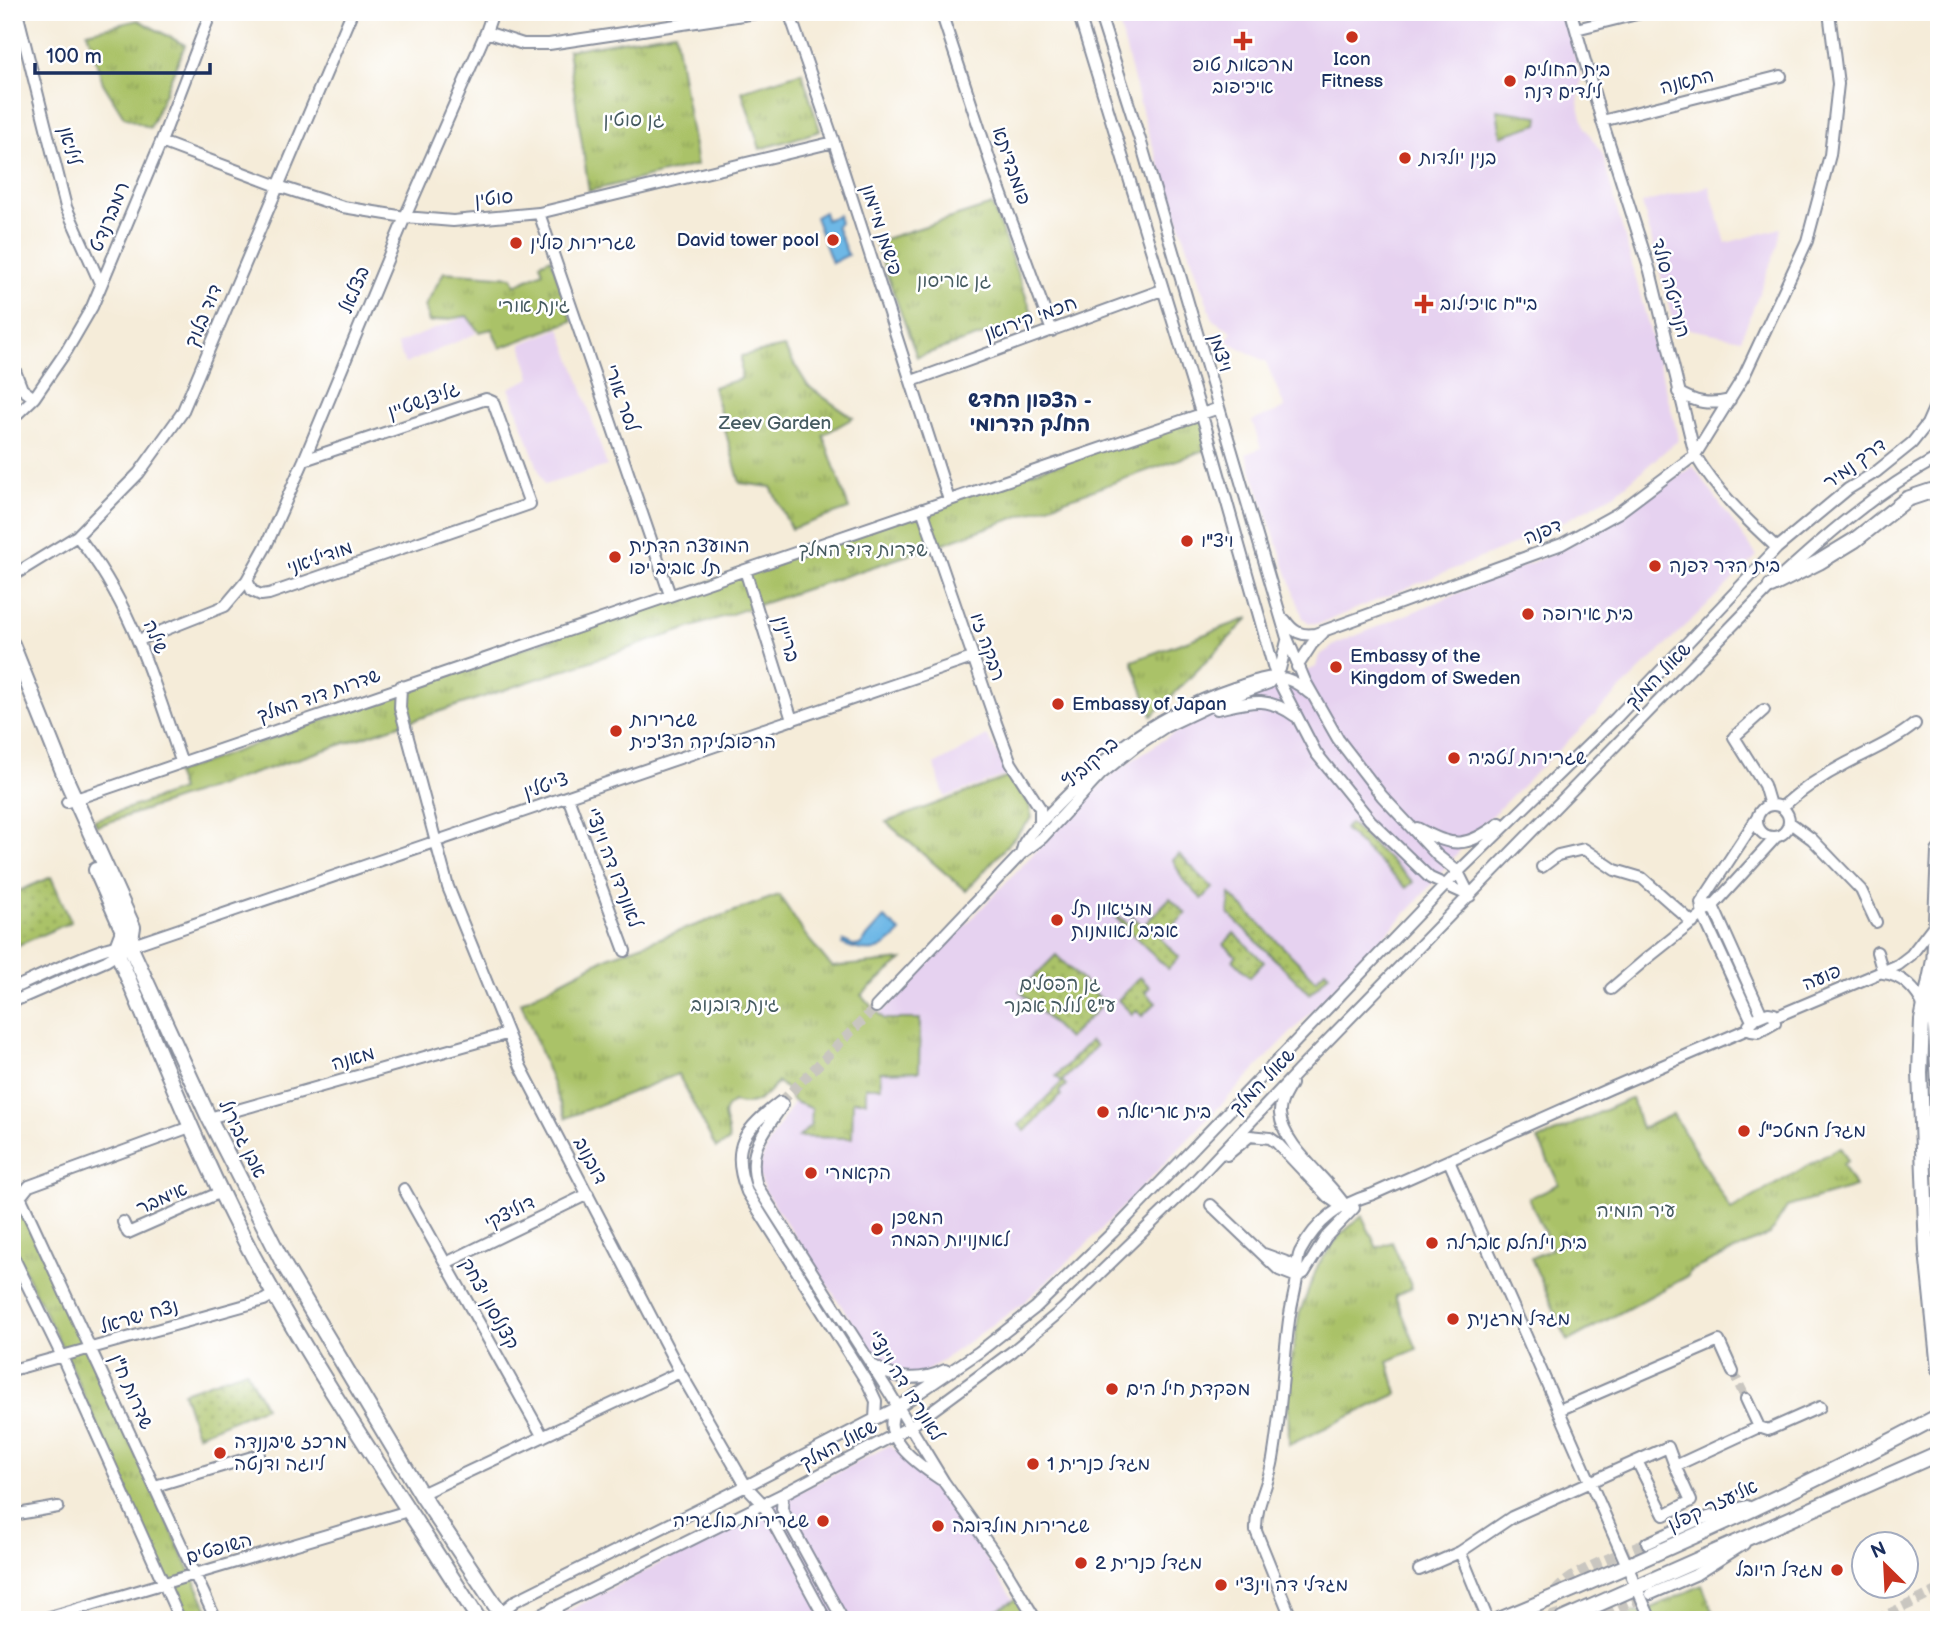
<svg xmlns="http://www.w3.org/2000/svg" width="1951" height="1632" font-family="'Balsamiq Sans','Playpen Sans Hebrew',sans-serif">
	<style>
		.built { fill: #e6d2f0 }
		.grass { fill: url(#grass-tufts); stroke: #627862; stroke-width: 2 }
		.garden { fill: url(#garden-dots); stroke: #627862; stroke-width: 2 }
		.water { fill: #6eb8e6; stroke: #4474a2; stroke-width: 2 }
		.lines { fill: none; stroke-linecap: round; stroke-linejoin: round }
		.minor-tunnel { stroke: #c9c6c0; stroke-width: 10; stroke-dasharray: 10 5; stroke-linecap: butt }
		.minor-casing { stroke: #888e9c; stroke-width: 14 }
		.major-casing { stroke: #888e9c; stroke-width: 18 }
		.minor { stroke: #fff; stroke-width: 10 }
		.major { stroke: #fff; stroke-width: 14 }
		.poi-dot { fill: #c8321e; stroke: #fff; stroke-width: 2.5 }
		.labels { text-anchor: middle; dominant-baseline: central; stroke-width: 5; stroke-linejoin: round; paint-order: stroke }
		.poi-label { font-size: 19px; fill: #1b2f5e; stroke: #fff; text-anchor: start }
		.street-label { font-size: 19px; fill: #1b2f5e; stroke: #fff }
		.park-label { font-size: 19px; fill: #465b61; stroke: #fff }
		.neighbourhood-label { font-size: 21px; font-weight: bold; fill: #1b2f5e; stroke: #fff }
	</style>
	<defs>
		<pattern id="grass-tufts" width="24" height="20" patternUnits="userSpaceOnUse" patternTransform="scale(1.75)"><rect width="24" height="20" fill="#aac267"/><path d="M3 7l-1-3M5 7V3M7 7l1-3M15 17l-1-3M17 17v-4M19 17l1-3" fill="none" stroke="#8a9e58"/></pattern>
		<pattern id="garden-dots" width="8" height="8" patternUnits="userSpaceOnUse" patternTransform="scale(1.75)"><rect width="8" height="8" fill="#aac267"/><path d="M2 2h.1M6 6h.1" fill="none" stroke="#8a9e58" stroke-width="1.8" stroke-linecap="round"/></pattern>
	</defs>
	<rect width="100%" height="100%" fill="#fff"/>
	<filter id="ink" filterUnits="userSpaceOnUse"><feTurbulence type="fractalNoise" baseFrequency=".0143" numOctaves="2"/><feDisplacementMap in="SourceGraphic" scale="14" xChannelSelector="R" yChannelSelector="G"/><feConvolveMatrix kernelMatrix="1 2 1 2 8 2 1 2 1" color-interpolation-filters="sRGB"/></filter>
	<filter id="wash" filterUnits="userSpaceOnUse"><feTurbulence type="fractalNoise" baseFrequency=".00686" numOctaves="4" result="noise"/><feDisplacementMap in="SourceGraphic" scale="28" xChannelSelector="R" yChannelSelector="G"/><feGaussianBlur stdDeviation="1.57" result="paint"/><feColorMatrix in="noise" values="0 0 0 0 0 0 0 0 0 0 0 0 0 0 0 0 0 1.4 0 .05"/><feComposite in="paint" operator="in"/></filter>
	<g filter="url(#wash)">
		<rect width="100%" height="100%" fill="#f5ecd9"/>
		<path class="built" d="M1116 12H1565L1581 81 1578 103 1585 128 1602 153 1679 439 1615 494 1546 531 1319 624 1309 623 1303 618 1246 454 1261 448 1252 421 1285 408 1266 362 1227 341 1232 331 1213 320 1146 126Z
			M1709 186 1726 243 1781 228 1778 245 1741 339 1674 326 1642 203Z
			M467 316 477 333 405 364 397 344Z
			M560 328 580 382 607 466 544 485 509 388 531 378 521 344Z
			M1693 466 1757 556 1479 828 1413 906 1087 1244 1022 1304 907 1385 891 1381 765 1191 759 1175 761 1161 771 1139 803 1088 900 994 1072 813 1115 772 1172 734 1316 667 1319 656 1336 644 1559 551 1629 510Z
			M987 736 1010 774 945 797 934 765Z
			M890 1445 940 1486 1026 1620H550Z"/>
		<path class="grass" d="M138 20 185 45 150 128 124 117 103 83 87 32Z
			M675 32 697 165 589 191 568 50Z
			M802 72 820 131 760 149 742 91Z
			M1497 110 1539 116 1538 124 1501 136Z
			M992 205 1034 318 917 357 875 242Z
			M551 258 572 321 500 348 492 329 479 332 467 316 429 322 425 306 444 272 512 277 515 285 543 272 540 263Z
			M784 347 808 386 853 418 823 435 849 509 791 529 771 487 740 483 713 387 741 379V356Z
			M1201 415 1211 448 947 542 97 826 94 820 181 790 175 773 757 565Z
			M1249 618 1152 716 1132 661Z
			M1011 776 1029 804 1032 818 966 891 886 822Z
			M779 895 806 936 832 967 902 960 861 995 884 1019H920L919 1071 880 1072 881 1087H866V1101H853L852 1138 799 1137 811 1125 812 1109C804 1104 798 1105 791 1099L792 1094 778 1082C762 1098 757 1109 733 1102 714 1116 732 1123 728 1142L716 1148 678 1074 566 1118 521 1002 608 957Z
			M1632 1098 1641 1129 1673 1114 1731 1210 1840 1147 1848 1161 1843 1164 1855 1187 1787 1207 1770 1234 1690 1271 1688 1276 1568 1341 1531 1258 1552 1249 1529 1198 1559 1184 1538 1140Z
			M12 1188 213 1620H184L65 1353 12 1246Z
			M1362 1216 1377 1248 1392 1242 1412 1288 1395 1296 1417 1349 1388 1361 1397 1394 1289 1445 1288 1381 1299 1315 1318 1265 1340 1235Z
			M1702 1585 1716 1620H1616L1634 1612 1641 1613Z
			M1022 1596 1036 1620H978Z"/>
		<path class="garden" d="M1350 823 1413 882 1406 888 1344 829Z
			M1179 854 1213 888 1202 899 1183 880 1173 860Z
			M51 877 71 922 12 948V894Z
			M1230 894 1316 980 1325 970 1329 974 1310 994 1229 914Z
			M1170 898 1186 914 1160 938 1179 957 1168 969 1115 917 1117 915 1130 925 1134 921 1124 908 1143 926Z
			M1234 933 1264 962 1250 977 1233 960 1236 956 1224 944Z
			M1056 955 1101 999 1097 1004 1100 1007 1068 1039 1020 991Z
			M1140 977 1150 987 1145 992 1156 1003 1142 1016 1136 1010 1132 1014 1118 1000Z
			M1090 1041 1096 1046 1062 1081 1066 1085 1059 1092 1061 1095 1025 1131 1019 1125 1062 1082 1056 1076Z
			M246 1370 265 1407 197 1435 183 1392Z"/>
		<path class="water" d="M824 212 826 220 838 215 840 223 836 226 848 255 832 263 815 217Z
			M884 918 901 932C881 953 869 955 842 944L844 941 855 946 860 945Z"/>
	</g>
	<g filter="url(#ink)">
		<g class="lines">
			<path class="minor-tunnel" d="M781 1102 876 1007
				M1733 1372 1746 1399
				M1556 1620C1553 1612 1550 1606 1552 1598 1561 1573 1623 1553 1647 1543
				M1591 1620 1650 1595
				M1876 1620 1939 1590"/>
			<defs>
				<path id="minor" d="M17 12 66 207 100 283
					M789 12 834 142 949 500
					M941 12 996 179 1052 331
					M1078 12 1207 432 1276 676 1316 753 1370 820 1430 878 1470 896
					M1099 12 1141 143 1287 638 1305 681 1338 739 1382 796 1438 856 1458 872 1470 896
					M1571 12 1602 121 1650 271 1695 455C1717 492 1746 519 1777 548
					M1576 29 1645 12
					M486 32 523 44H549L763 12
					M1602 121 1781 76
					M161 142 278 186 343 207 405 217 453 221 539 213 834 142
					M539 213 670 595
					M12 363 22 389 34 398
					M912 381 1162 290
					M1678 392C1696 403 1709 405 1730 400
					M12 419 34 398 67 350 92 307 161 142 211 12
					M922 509 996 723 1011 763 1040 808V824
					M77 536C131 601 154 683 181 761
					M745 570 792 720
					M12 576 77 536 139 473 182 413 352 12
					M247 580 252 591 261 595 269 594 530 504 493 402 486 399 304 460
					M1285 620C1293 632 1301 636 1315 634L1562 544 1618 513 1695 455 1744 376 1807 241 1830 155 1838 84 1829 12
					M139 640 225 606 247 580 266 546 304 460 405 217 486 32 493 12
					M1297 667 1312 644 1323 633
					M401 686 400 708 448 887 521 1067 680 1372 746 1486 763 1504 826 1620
					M1217 709C1249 702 1267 695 1295 716
					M1764 710 1734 737 1764 785 1770 805
					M568 797 625 951
					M67 802 1219 408
					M1757 821a16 16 0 1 1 32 0a16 16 0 1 1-32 0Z
					M1782 807C1801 790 1824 775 1847 763 1870 751 1894 741 1915 724
					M1789 822 1812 839 1861 890 1876 922
					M1417 828C1454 848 1465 848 1500 823
					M1021 854 1024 843 1030 834C1094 765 1143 719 1234 688 1265 678 1282 668 1309 693
					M1542 867 1558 855 1584 849 1615 870 1642 878 1693 923
					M1709 905 1713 906 1762 1015
					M1877 952 1883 973
					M1883 973C1902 975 1917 990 1924 1007
					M12 989C33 980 106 943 124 945
					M1611 989 1645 960 1713 906 1776 837
					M12 1002 106 961 130 946 972 658
					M876 1007 1021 854 1042 838 1101 774 1136 746 1165 727 1218 702 1269 683 1280 669 1287 641
					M1768 1013 1774 1014 1775 1023 1759 1032 1751 1031 1749 1025 1756 1018Z
					M1775 1017 1898 965 1911 955 1934 925
					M1752 1021 1703 915 1701 903 1757 818
					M1291 1084C1286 1093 1279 1103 1280 1114 1283 1147 1329 1179 1346 1207
					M780 1102C745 1129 729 1146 747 1192L868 1384 876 1401 875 1419
					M783 1104C764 1134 746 1147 757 1186L889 1392 944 1482 1001 1562 1036 1620
					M209 1118 506 1034
					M1227 1155 1250 1136 1270 1138 1277 1143 1328 1197 1349 1212
					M1449 1161 1651 1620
					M12 1179 216 1620
					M404 1189 543 1437
					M21 1196 29 1186 190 1127
					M1211 1205 1279 1270 1297 1277
					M123 1222 128 1233 221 1192
					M12 1254 58 1348 180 1620
					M1264 1254 1289 1263 1296 1274
					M446 1263 588 1194
					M1297 1277 1304 1273 1326 1237 1354 1208
					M874 1366C896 1381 922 1381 945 1370
					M12 1370 264 1300 274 1294
					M1746 1399 1759 1427
					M898 1407C875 1435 919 1465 940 1479
					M1559 1410 1719 1341 1733 1372
					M1637 1461 1664 1515 1691 1501 1675 1466
					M155 1486 259 1455
					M421 1494 680 1372
					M783 1494 782 1509 843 1620
					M12 1515 58 1507
					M1647 1543 1698 1520 1747 1506
					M1460 1552 1512 1517 1668 1447 1675 1466 1759 1427 1768 1430 1820 1407
					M1419 1570 1460 1552 1488 1620
					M1651 1594 1695 1575 1744 1544
					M40 1620 408 1511
					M492 1620 515 1601 746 1486 898 1407 979 1352 1035 1308 1113 1232 1458 872 1616 718 1777 548 1848 489 1876 472 1912 443 1927 424 1939 397
					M530 1620 783 1494 911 1426 1013 1351 1063 1309 1193 1183 1299 1070 1771 586C1823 538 1876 491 1939 457
					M1292 1620 1256 1531C1255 1505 1269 1484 1273 1459 1281 1413 1283 1366 1289 1320 1291 1306 1295 1292 1297 1278 1298 1268 1296 1261 1300 1252 1317 1220 1340 1204 1373 1194L1611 1088 1750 1028"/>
				<path id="major" d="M1771 586 1819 562 1855 540 1907 499 1931 491 1939 493
					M12 644 66 779 133 927 130 946 209 1118 284 1265 421 1494 505 1620
					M96 870 123 931 118 944V954C164 1063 207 1174 265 1278 330 1395 407 1506 479 1620
					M1934 960 1922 1020 1920 1073 1927 1251 1939 1369
					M1934 966 1939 852
					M1934 990 1939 1086
					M544 1620 555 1609
					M1499 1620C1648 1559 1796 1492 1939 1416
					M1562 1620 1939 1453"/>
			</defs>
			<use href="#minor" class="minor-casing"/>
			<use href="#major" class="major-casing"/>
			<use href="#minor" class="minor"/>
			<use href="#major" class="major"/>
		</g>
	</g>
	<g class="poi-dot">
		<circle cx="1352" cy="37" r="7"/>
		<path d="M1239.5 30.5h7v7h7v7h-7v7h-7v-7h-7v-7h7z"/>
		<circle cx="1510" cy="81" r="7"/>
		<circle cx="1405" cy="158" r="7"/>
		<circle cx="833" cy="240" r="7"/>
		<circle cx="516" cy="243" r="7"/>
		<path d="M1420.5 293.5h7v7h7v7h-7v7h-7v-7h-7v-7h7z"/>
		<circle cx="1187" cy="541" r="7"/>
		<circle cx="615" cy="557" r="7"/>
		<circle cx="1655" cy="566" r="7"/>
		<circle cx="1528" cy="614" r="7"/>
		<circle cx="1336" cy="667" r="7"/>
		<circle cx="1058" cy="704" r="7"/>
		<circle cx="616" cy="731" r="7"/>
		<circle cx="1454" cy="758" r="7"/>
		<circle cx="1057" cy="920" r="7"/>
		<circle cx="1103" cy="1112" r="7"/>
		<circle cx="1744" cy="1131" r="7"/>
		<circle cx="811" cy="1173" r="7"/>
		<circle cx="877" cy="1229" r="7"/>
		<circle cx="1432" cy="1243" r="7"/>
		<circle cx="1453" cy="1319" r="7"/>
		<circle cx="1112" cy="1389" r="7"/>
		<circle cx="220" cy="1453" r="7"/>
		<circle cx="1033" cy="1464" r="7"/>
		<circle cx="823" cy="1521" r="7"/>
		<circle cx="938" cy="1526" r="7"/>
		<circle cx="1081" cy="1563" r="7"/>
		<circle cx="1837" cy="1570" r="7"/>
		<circle cx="1221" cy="1585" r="7"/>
	</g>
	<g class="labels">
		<g class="poi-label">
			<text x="1352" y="59" text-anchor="middle">Icon<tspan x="1352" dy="22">Fitness</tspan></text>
			<text x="1243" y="65" text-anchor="middle">מרפאות טופ<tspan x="1243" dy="22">איכיפוב</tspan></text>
			<text x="1524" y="70">בית החולים<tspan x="1524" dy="22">לילדים דנה</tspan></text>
			<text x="1419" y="158">בנין יולדות</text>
			<text x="819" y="240" text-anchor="end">David tower pool</text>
			<text x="530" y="243">שגרירות פולין</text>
			<text x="1440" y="304">בי"ח איכילוב</text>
			<text x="1201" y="541">ויצ"ו</text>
			<text x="629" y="546">המועצה הדתית<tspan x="629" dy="22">תל אביב יפו</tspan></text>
			<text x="1669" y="566">בית הדר דפנה</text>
			<text x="1542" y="614">בית אירופה</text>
			<text x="1350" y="656">Embassy of the<tspan x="1350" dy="22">Kingdom of Sweden</tspan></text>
			<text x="1072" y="704">Embassy of Japan</text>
			<text x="630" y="720">שגרירות<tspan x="630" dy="22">הרפובליקה הצ'כית</tspan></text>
			<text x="1468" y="758">שגרירות לטביה</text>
			<text x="1071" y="909">מוזיאון תל<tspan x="1071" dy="22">אביב לאומנות</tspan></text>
			<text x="1117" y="1112">בית אריאלה</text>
			<text x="1758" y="1131">מגדל המטכ"ל</text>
			<text x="825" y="1173">הקאמרי</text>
			<text x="891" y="1218">המשכן<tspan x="891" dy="22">לאמנויות הבמה</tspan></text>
			<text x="1446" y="1243">בית וילהלם אברלה</text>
			<text x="1467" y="1319">מגדל מרגנית</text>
			<text x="1126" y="1389">מפקדת חיל הים</text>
			<text x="234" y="1442">מרכז שיבננדה<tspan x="234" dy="22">ליוגה ודנטה</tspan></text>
			<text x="1047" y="1464">מגדל כנרית 1</text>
			<text x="809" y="1521" text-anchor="end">שגרירות בולגריה</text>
			<text x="952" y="1526">שגרירות מולדובה</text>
			<text x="1095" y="1563">מגדל כנרית 2</text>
			<text x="1823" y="1570" text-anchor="end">מגדל היובל</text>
			<text x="1235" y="1585">מגדלי דה וינצ'י</text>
		</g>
		<g class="street-label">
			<text transform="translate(1687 82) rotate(-14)">התאנה</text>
			<text transform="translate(69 146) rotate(76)">ליליאן</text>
			<text transform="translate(1011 166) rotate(71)">פומבדיתא</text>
			<text transform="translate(494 199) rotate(-5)">סוטין</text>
			<text transform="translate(110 217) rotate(-67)">רמברנדט</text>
			<text transform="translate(881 230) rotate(72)">פישמן מיימון</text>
			<text transform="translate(1670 288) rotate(75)">הנרייטה סולד</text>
			<text transform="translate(355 290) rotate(-67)">בצלאל</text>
			<text transform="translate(204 316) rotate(-67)">דוד בלוך</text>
			<text transform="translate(1031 319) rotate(-20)">חכמי קירואן</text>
			<text transform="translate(1220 353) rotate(73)">ויצמן</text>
			<text transform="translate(621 398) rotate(71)">לסר אורי</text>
			<text transform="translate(424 401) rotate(-19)">גליצנשטיין</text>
			<text transform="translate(1855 464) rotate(-36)">דרך נמיר</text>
			<text transform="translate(1543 532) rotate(-22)">דפנה</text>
			<text transform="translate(320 558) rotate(-19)">מודיליאני</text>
			<text transform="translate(155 637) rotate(68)">שילה</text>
			<text transform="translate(786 639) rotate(73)">בריינין</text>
			<text transform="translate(987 647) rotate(71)">רבקה זיו</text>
			<text transform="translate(1659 676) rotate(-46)">שאול המלך</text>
			<text transform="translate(319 696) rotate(-19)">שדרות דוד המלך</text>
			<text transform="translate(1091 763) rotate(-42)">ברקוביץ</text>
			<text transform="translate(546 786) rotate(-19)">צייטלין</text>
			<text transform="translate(613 868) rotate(69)">לאונרדו דה וינצ'י</text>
			<text transform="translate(1822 978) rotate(-23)">פועה</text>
			<text transform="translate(353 1059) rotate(-16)">מאנה</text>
			<text transform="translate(1263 1082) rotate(-46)">שאול המלך</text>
			<text transform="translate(242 1139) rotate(64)">אבן גבירול</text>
			<text transform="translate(590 1161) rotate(62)">דובנוב</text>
			<text transform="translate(162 1199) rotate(-24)">אימבר</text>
			<text transform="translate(510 1213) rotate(-26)">דוליצקי</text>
			<text transform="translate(489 1304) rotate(61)">קצנלסון יצחק</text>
			<text transform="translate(139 1317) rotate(-16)">נצח ישראל</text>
			<text transform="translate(905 1386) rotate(58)">לאונרדו דה וינצ'י</text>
			<text transform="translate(131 1392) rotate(66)">שדרות ח"ן</text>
			<text transform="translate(839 1445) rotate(-28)">שאול המלך</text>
			<text transform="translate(1713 1506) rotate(-25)">אליעזר קפלן</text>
			<text transform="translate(219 1549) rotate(-16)">השופטים</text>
		</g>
		<g class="park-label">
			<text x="634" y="120">גן סוטין</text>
			<text x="954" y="281">גן אריסון</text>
			<text x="534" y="306">גינת אורי</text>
			<text x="775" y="423">Zeev Garden</text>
			<text x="863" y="550">שדרות דוד המלך</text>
			<text x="1060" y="984">גן הפסלים<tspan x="1060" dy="22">ע"ש לולה אבנר</tspan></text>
			<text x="735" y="1005">גינת דובנוב</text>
			<text x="1636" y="1211">עיר הומיה</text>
		</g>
		<g class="neighbourhood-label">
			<text x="1030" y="400">הצפון החדש -<tspan x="1030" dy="24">החלק הדרומי</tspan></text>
		</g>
	</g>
	<rect width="1951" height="1632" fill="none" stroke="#fff" stroke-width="42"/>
	<g transform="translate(1885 1565) rotate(336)"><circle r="33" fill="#ffffff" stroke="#a4acbf" stroke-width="2"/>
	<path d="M0-5L12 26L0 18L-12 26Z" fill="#c8321e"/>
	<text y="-10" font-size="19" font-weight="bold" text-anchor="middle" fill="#1b2f5e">N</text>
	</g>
	<path d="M35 63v10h175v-10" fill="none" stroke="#1b2f5e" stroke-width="3.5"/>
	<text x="46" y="63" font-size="21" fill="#1b2f5e" stroke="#ffffff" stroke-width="5" paint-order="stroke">100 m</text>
</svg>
